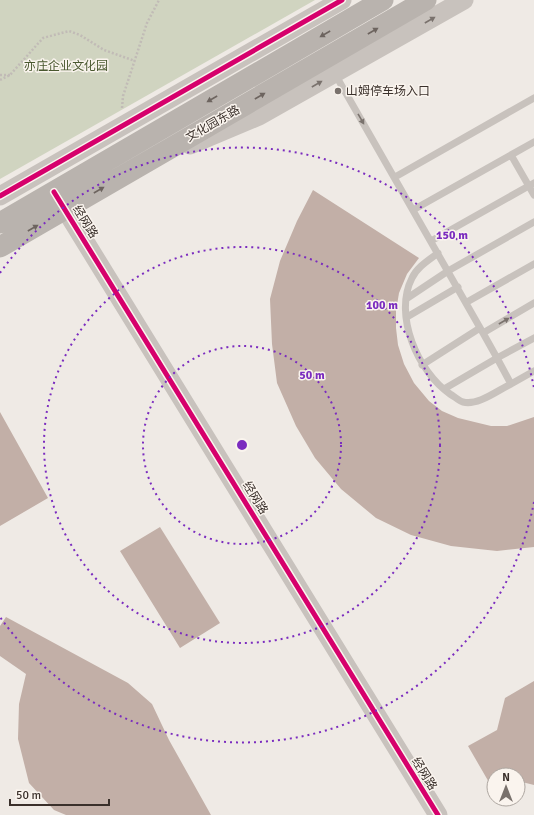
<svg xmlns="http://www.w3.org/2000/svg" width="534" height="815" font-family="Signika,'Noto Sans SC',sans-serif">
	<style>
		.green { fill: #d0d4c0 }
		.building { fill: #c2afa7 }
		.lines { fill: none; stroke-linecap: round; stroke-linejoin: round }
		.path { stroke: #c1bbb6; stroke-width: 2.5; stroke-dasharray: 2 2; stroke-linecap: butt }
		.service { stroke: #c8c2bd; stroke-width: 7 }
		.tertiary { stroke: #c8c2bd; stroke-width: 19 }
		.secondary { stroke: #b9b3ae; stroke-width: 21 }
		.cycleway-casing { stroke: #faf4ee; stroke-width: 8 }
		.cycleway { stroke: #d6006c; stroke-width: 5 }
		.oneway { fill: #7a726d }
		.oneway2 { fill: #6d645f }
		.ring { fill: none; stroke: #7b2cbf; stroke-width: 2; stroke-dasharray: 2 4 }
		.poi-dot { fill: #79716c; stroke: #faf4ee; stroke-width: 1.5 }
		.labels { text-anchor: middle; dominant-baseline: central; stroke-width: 3; stroke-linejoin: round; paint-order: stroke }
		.park-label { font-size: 12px; fill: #49582f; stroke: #faf4ee }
		.poi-label { font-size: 12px; fill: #3a302b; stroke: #faf4ee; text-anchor: start }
		.street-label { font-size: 12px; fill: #3a302b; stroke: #faf4ee }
		.centre { fill: #7b2cbf; stroke: #faf4ee; stroke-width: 2 }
		.ring-label { font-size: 12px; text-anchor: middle; font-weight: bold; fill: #7b2cbf; stroke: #faf4ee; stroke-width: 3; stroke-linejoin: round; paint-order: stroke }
	</style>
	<rect width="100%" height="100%" fill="#efeae5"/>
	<path class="green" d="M0 0H315L0 179Z"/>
	<path class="building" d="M313 190 419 258 407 274 399 293 396 311V328L398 345 404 364 414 383 429 401 442 411 458 418 491 426H507L534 417V547L497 551 451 546 411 535 376 518 341 489 315 458 296 426 277 383 272 344 270 299 280 261 297 221Z
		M0 412 48 498 0 526Z
		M160 527 220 623 180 648 120 551Z
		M6 617 128 683 152 704 169 740 211 815H66L54 810 29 783 18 739 19 704 26 674 0 656V626Z
		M534 681V785L518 781V775H494V791L468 746 497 730 505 698Z"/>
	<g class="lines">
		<path class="path" d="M0 75H10
			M0 80 10 75 43 38 69 31 80 35 104 50 135 61
			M122 108 123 96 147 23 159 0"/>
		<path class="service" d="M335 74 483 333 534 303
			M511 155 534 195
			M395 177 534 98
			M413 210 534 142
			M431 241 534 183
			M438 253C429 260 417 267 412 278 393 315 418 372 450 394 454 396 459 401 463 402 478 406 498 390 511 384
			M406 299 448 271 534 222
			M467 302 534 264
			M407 317 458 287
			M483 333 497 358 534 338
			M422 365 480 328
			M444 389 497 358 511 384 534 371"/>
		<path class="tertiary" d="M190 145 259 116 464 0
			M0 196 342 0
			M57 196 438 815"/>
		<path class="secondary" d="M0 223 383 0
			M0 247 426 0"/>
		<defs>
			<path id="cycleway" d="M54 192 438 815
				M0 196 342 0"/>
		</defs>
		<use href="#cycleway" class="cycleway-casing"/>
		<use href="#cycleway" class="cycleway"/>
	</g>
	<defs><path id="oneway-solid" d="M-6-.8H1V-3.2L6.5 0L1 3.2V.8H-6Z"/></defs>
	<g class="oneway">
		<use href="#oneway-solid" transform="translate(430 20) rotate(-30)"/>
		<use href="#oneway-solid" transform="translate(317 84) rotate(-30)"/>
		<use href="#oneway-solid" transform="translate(361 119) rotate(60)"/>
		<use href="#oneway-solid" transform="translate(504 321) rotate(-30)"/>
	</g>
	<g class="oneway2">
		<use href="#oneway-solid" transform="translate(373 31) rotate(-30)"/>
		<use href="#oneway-solid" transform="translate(325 34) rotate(150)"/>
		<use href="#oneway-solid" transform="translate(260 96) rotate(-30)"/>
		<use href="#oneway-solid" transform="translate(212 99) rotate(150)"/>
		<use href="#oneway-solid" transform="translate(99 190) rotate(-30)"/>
		<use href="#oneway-solid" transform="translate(33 228) rotate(-30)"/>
	</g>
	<g class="ring">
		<circle cx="242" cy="445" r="99"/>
		<circle cx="242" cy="445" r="198"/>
		<path d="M534 502A297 297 0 0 1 0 617M0 273A297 297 0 0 1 534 388"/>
	</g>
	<circle class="poi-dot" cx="338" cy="91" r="4"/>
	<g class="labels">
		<g class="park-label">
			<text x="66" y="66">亦庄企业文化园</text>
		</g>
		<g class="poi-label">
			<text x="346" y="91">山姆停车场入口</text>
		</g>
		<g class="street-label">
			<text transform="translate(213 124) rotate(-30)">文化园东路</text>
			<text transform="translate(85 222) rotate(58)">经网路</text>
			<text transform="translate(255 498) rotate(58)">经网路</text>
			<text transform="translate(424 774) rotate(58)">经网路</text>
		</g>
	</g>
	<circle cx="242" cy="445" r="6" class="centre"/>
	<g class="ring-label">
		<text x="452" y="239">150 m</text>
		<text x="382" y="309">100 m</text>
		<text x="312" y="379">50 m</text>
	</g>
	<g transform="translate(506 787)"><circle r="19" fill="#faf4ee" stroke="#ada6a0"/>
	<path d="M0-3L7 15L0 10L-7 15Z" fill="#79716c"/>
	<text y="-6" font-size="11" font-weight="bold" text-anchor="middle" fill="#3a302b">N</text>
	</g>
	<path d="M10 799v6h99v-6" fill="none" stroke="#3a302b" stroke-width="2"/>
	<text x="16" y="799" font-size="12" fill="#3a302b" stroke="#faf4ee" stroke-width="3" paint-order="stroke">50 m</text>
</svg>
